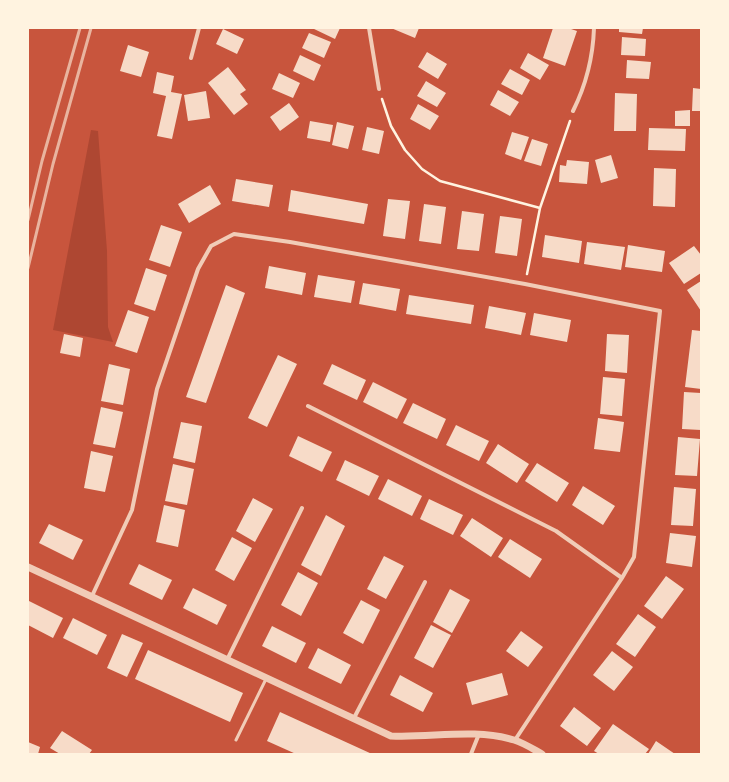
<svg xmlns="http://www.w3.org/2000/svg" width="729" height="782" font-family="Montserrat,sans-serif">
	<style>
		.green { fill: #ae4732 }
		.building { fill: #f7dbc8 }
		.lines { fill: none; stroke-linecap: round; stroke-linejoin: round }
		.path { stroke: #fff3e0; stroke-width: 2.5 }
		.service { stroke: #f1ccb7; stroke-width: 3 }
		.minor { stroke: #f1ccb7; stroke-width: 4 }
		.tertiary { stroke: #f1ccb7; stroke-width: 7 }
		.rail { stroke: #e9b49f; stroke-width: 3 }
	</style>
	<rect width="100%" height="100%" fill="#c8553d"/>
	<path class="green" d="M91 130 98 131 107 251 108 327 113 342 53 330Z"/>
	<path class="building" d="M312 28H340L335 39Z
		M391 28H419L415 38Z
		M553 28H568L577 31 565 66 543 58Z
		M619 28H643L642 34 619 32Z
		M223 29 244 39 237 54 216 44Z
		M309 33 331 42 324 58 302 48Z
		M622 37 646 39 645 56 621 55Z
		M128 45 149 52 141 77 120 71Z
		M427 52 447 64 438 79 418 67Z
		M528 53 549 65 540 80 520 68Z
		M300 55 321 65 314 81 293 71Z
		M627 60 651 62 649 79 626 78Z
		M228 67 246 90 240 94 248 104 234 115 208 83Z
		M510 69 530 80 522 95 501 84Z
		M157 72 174 76 171 92 182 94 172 139 157 136 166 96 153 93Z
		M279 73 300 83 293 98 272 89Z
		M426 81 446 93 437 107 417 96Z
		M693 88 701 89V111H692Z
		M498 90 519 102 510 116 490 105Z
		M206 91 210 118 188 121 184 95Z
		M615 93 637 94 636 131H614Z
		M289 103 299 117 280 131 270 117Z
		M418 104 439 116 430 130 410 119Z
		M690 110V126H675V111Z
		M310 121 333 125 330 142 307 138Z
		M337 122 354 126 348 149 332 145Z
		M367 127 384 131 379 154 362 150Z
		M649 128 686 129 685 151 648 150Z
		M512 132 529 137 521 160 505 154Z
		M532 139 548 144 541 166 524 161Z
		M611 155 618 178 601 183 595 160Z
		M567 160 589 162 587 184 559 182 560 165 566 166Z
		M654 168 676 169 675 207 653 206Z
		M236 179 273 185 269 207 232 201Z
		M210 185 221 204 189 223 178 204Z
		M291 190 368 204 364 224 288 211Z
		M388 199 410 201 405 239 383 236Z
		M424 204 446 207 441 244 419 241Z
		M462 211 484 214 479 251 457 249Z
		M500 216 522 219 517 256 495 253Z
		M161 225 182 232 170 267 149 260Z
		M545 235 582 241 579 263 542 257Z
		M587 242 625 247 621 270 584 264Z
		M628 245 665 251 662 272 625 267Z
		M694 246 701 255V273L684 284 669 263Z
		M269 266 306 273 302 295 265 288Z
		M146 268 167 275 155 311 134 304Z
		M318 275 355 281 351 303 314 297Z
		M701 281V311L687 290Z
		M363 283 400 289 396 311 359 304Z
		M226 285 245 293 206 403 186 397Z
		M409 295 474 305 471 324 406 314Z
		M489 306 526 313 521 335 485 328Z
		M128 310 149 317 137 353 115 346Z
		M534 313 571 320 567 342 530 335Z
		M692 330 701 331V389L685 387Z
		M64 334 83 338 80 357 60 353Z
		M607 334 629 335 627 373 605 371Z
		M278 355 297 364 267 427 248 418Z
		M109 364 130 369 123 405 101 401Z
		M332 364 366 380 357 400 323 384Z
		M603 377 625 379 622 416 600 414Z
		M373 382 407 399 397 419 363 402Z
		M684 392 701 393V430L682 429Z
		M413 403 446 419 437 439 403 423Z
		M101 407 123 412 115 448 93 444Z
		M598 418 624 422 620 452 594 449Z
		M181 422 202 426 195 463 173 458Z
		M456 425 489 441 479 461 446 445Z
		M298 436 332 452 322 472 289 456Z
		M678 437 700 439 697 476 675 475Z
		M498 444 529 464 517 483 486 463Z
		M91 451 113 456 105 492 84 488Z
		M345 460 379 476 369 496 336 480Z
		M537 463 569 483 557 502 525 481Z
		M173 464 194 469 187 505 165 501Z
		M388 479 422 496 412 516 378 499Z
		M583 486 615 506 603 525 572 505Z
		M674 487 696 489 693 526 671 525Z
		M253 498 273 509 255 542 236 531Z
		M429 499 463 515 453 535 420 519Z
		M164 505 185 510 178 547 156 542Z
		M326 515 345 526 321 576 301 565Z
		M472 518 503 538 491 557 460 536Z
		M49 524 83 540 73 560 39 543Z
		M670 533 696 536 692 567 666 563Z
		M232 537 252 548 234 581 215 570Z
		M510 539 542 559 530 578 498 557Z
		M384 556 404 566 386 599 367 589Z
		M139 564 172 580 162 600 129 584Z
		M298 572 318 583 301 616 281 605Z
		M666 576 684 589 662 619 644 606Z
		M193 588 227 605 217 625 183 608Z
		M450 589 470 600 452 633 433 622Z
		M361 600 380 610 363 644 343 633Z
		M29 601 63 618 53 638 28 625Z
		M638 614 656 627 635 657 616 644Z
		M73 618 107 635 97 655 63 638Z
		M431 625 451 635 433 668 414 658Z
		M272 626 306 643 296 663 262 646Z
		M521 631 543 647 528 667 506 651Z
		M122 634 143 643 127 677 107 668Z
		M318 648 351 665 341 684 308 668Z
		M148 650 243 693 230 722 135 679Z
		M612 651 633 667 614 691 593 675Z
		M502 673 508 695 472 705 466 683Z
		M400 675 433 693 423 712 390 695Z
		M574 707 601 728 587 746 560 726Z
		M280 712 372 754H296L267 741Z
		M613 724 649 749 645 754H599L594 751Z
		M62 731 92 750 89 754H60L50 748Z
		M656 741 675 754H648Z
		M28 742 40 747 38 754H28Z"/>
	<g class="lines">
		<path class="path" d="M382 99 391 126 405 150 422 169 440 181 540 208
			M527 274 540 208 570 121"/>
		<path class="service" d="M236 740 266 679"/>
		<path class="minor" d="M369 28 379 89
			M191 58 199 28
			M573 111C586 85 593 57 594 28
			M308 406 556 531 622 578
			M92 596 132 510 157 389 198 269 211 246 234 234 290 242 525 284 660 311 634 557 622 578 515 740
			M227 660 302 508
			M354 718 425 582
			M471 754 479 734"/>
		<path class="tertiary" d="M28 567 391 736C433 738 473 728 514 740 524 743 533 749 542 754"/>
		<path class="rail" d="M28 220 42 161 80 28
			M28 268 53 164 91 28"/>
	</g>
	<rect width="729" height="782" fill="none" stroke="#fff3e0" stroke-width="58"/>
</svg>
